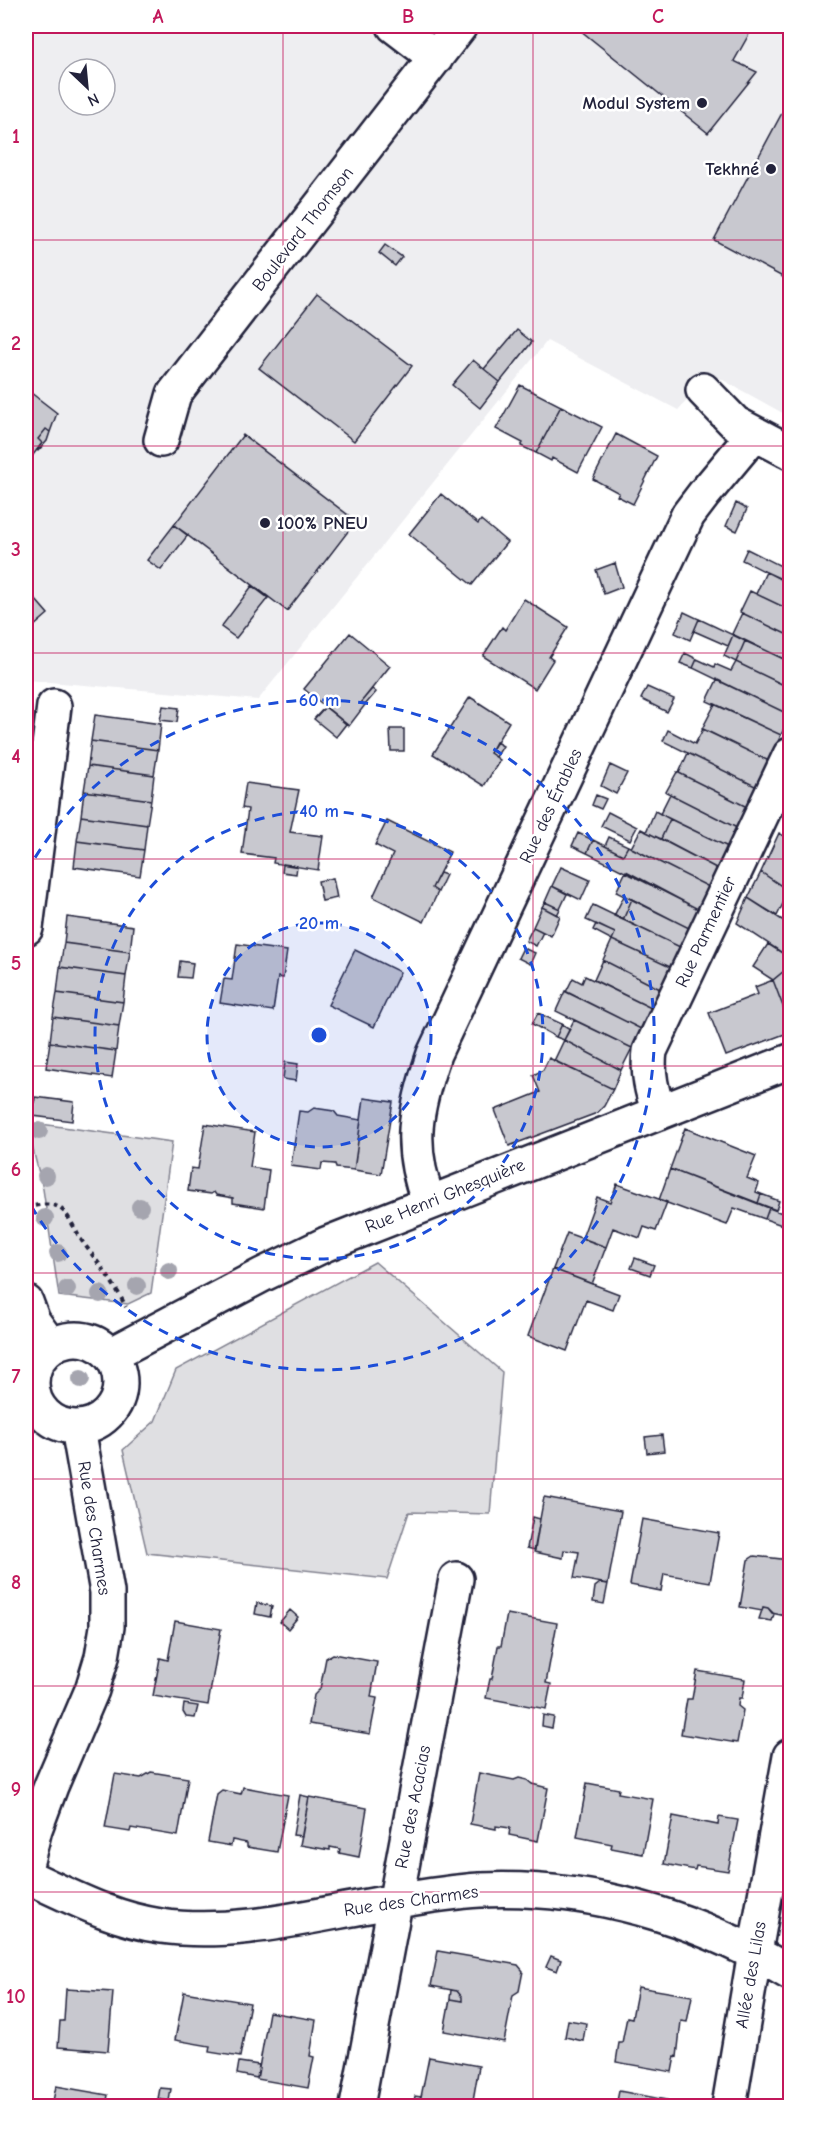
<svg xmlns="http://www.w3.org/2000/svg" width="816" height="2132" font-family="'Comic Neue',sans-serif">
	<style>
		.built { fill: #eeeef1; fill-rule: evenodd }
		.green { fill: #dfdfe2; stroke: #80808e; stroke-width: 1.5 }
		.building { fill: #c8c8cf; stroke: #22223b; stroke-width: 1.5 }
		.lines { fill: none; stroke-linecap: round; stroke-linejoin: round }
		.minor-casing { stroke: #22223b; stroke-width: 38 }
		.path { stroke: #22223b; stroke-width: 4; stroke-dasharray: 4.5 4.5; stroke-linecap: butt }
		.minor { stroke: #fff; stroke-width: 33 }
		.tree { fill: #a5a5af }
		.grid { fill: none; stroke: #c2185b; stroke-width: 1.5; stroke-opacity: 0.55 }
		.ring { fill: none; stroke: #1d4ed8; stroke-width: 3; stroke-dasharray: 10 8 }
		.poi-dot { fill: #22223b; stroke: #fff; stroke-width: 2 }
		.labels { text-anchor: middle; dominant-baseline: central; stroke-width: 5; stroke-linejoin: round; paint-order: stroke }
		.poi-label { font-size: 18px; font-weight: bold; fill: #22223b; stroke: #fff; text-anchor: end }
		.street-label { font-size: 18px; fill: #22223b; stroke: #fff }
		.centre { fill: #1d4ed8; stroke: #fff; stroke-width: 3 }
		.ring-label { font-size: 18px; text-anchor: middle; font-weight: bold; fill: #1d4ed8; stroke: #fff; stroke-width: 5; stroke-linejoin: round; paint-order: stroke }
		.neatline { fill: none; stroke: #c2185b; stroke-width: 2 }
		.grid-label { font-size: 20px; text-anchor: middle; font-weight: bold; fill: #c2185b }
	</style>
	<rect width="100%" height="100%" fill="#fff"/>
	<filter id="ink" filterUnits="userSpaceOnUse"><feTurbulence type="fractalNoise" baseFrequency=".0167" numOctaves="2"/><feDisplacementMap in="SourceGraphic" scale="12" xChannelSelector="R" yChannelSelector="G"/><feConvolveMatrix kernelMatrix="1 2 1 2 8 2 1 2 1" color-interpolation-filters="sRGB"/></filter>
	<g filter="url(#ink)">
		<path class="built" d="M26 26H790V417L712 374 678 410 547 341 258 700 26 680ZM69 69H105V105H69Z"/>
		<path class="green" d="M26 1122 172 1142 151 1293 128 1304 59 1296 43 1189Z
			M375 1262 502 1372 490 1514 409 1512 387 1579 147 1553 123 1450 155 1421 176 1370Z"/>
		<path class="building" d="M575 26H751L749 28 752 29 734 61 757 72 708 133Z
			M790 98V281L714 240Z
			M385 245 402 257 395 266 379 253Z
			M317 294 412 366 354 441 259 368Z
			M517 330 532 342 500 382 484 369Z
			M473 360 500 382 480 408 452 385Z
			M520 385 561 406 536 453 521 446 523 443 496 429Z
			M26 389 57 413 50 432 46 429 38 439 42 443 30 459 26 456Z
			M561 406 602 427 578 472 552 458 551 461 536 453Z
			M46 429 50 432 47 441 38 451 37 450 42 443 38 439Z
			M616 434 657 456 633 504 617 496 619 493 593 479Z
			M243 435 356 521 287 611 174 525Z
			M441 494 478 524 481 520 507 542 472 585 409 534Z
			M736 503 747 509 737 531 726 526Z
			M174 525 188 535 161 570 147 560Z
			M747 549 789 570 784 581 742 560Z
			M615 563 622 587 604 594 596 570Z
			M766 572 790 583V610L756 594Z
			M252 586 268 598 236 638 221 627Z
			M750 591 790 610V636L740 612Z
			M29 592 48 614 26 633V595Z
			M524 599 568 627 549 657 553 660 535 689 483 656 502 627 505 630Z
			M684 612 699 619 690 640 675 633Z
			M742 613 790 636V662L732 634Z
			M699 619 733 635 728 646 694 631Z
			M350 633 390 666 361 702 365 705 349 726 304 689Z
			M733 635 745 641 736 662 724 656Z
			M745 641 790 662V688L736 662Z
			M685 653 697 659 693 668 680 663Z
			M697 659 714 667 715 664 731 671 736 662 790 688V715L693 668Z
			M717 680 790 715 781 735 707 701Z
			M647 687 674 699 667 712 641 699Z
			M372 689 376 692 365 705 361 702Z
			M470 697 509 722 490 753 500 760 484 786 433 754Z
			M715 704 781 735 769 761 702 729Z
			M163 706 179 708 177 722 160 720Z
			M325 707 346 724 336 737 314 719Z
			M95 715 161 724 158 750 91 741Z
			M390 729H404V751H391Z
			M703 729 769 761 757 787 663 741 668 730 695 744Z
			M91 741 158 750 154 775 88 766Z
			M496 742 503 746 496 757 490 753Z
			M688 753 757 787 747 807 679 773Z
			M610 765 627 773 616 794 601 786Z
			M88 766 154 775 151 800 84 791Z
			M677 772 747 807 737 828 666 792Z
			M246 783 299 790 290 832 323 836 318 870 273 863 274 858 242 854 248 809 242 808Z
			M84 791 151 800 147 825 81 816Z
			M670 794 737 828 728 847 660 814Z
			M596 795 606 799 601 809 592 805Z
			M655 811 670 819 661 839 646 832Z
			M608 812 637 827 630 840 601 826Z
			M81 816 147 825 144 850 77 841Z
			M670 819 728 847 718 869 661 839Z
			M387 821 450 852 432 888 438 892 424 922 373 897 393 854 375 845Z
			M641 829 718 869 709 887 631 848Z
			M578 833 593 840 587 853 572 846Z
			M779 833 790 840V880L786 889 761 872Z
			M609 837 628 846 623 855 605 846Z
			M593 840 623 855 628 846 709 887 698 909 587 853Z
			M77 841 144 850 140 876 74 867Z
			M283 864 297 866 296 874 282 872Z
			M561 867 590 880 581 900 552 886Z
			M626 871 698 909 689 928 616 892Z
			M761 872 789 891 777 916 748 898Z
			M440 873 446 875 438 892 432 888Z
			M333 878 337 898 322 901 318 881Z
			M552 886 567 894 560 909 545 902Z
			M624 896 632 899 623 920 614 916Z
			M748 898 790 925V958L737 923Z
			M632 899 689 928 680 947 623 920Z
			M545 902 560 909 557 915 542 907Z
			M593 905 680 947 670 967 612 940 615 933 586 920Z
			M542 907 560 916 551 936 533 927Z
			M67 917 133 926 130 952 64 943Z
			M596 924 615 933 612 940 593 930Z
			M533 927 543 932 536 946 526 941Z
			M612 940 670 967 660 989 603 960Z
			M64 943 130 952 126 976 60 967Z
			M237 944 287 951 283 978 278 977 273 1011 220 1003 224 979 232 980Z
			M768 944 790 958V966L773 980 753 967Z
			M523 948 535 953 530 964 518 958Z
			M355 950 400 972 374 1027 328 1005Z
			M603 960 660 989 651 1008 594 980Z
			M180 961 193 963 191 978 178 977Z
			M790 966V1025L773 980Z
			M60 967 126 976 123 1002 57 993Z
			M585 976 651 1008 641 1029 566 992 573 978 582 983Z
			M773 980 790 1025V1032L726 1056 709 1013 758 994 755 987Z
			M565 991 641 1029 632 1048 556 1011Z
			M57 993 123 1002 119 1026 53 1017Z
			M538 1013 562 1024 556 1037 532 1024Z
			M53 1017 119 1026 116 1051 50 1042Z
			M574 1020 632 1048 621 1070 564 1040Z
			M562 1024 570 1029 564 1040 556 1037Z
			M564 1040 621 1070 613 1089 554 1061Z
			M50 1042 116 1051 112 1078 46 1068Z
			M549 1058 613 1089 604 1106 597 1113 509 1146 495 1110 540 1092 533 1075 543 1070Z
			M285 1062 298 1064 296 1081 283 1079Z
			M35 1097 74 1102 72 1121 33 1116Z
			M364 1098 393 1102 381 1174 354 1170Z
			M314 1108 334 1111 338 1116 361 1120 354 1170 336 1168 335 1164 322 1163 321 1170 291 1166 299 1111 308 1112Z
			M205 1124 255 1132 250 1167 269 1170 264 1208 233 1203V1198L216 1195 214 1192 211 1194 188 1191 191 1168 198 1169Z
			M685 1128 756 1156 747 1178 759 1183 756 1192 761 1194 758 1203 670 1169Z
			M670 1169 769 1208 765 1219 734 1208 727 1225 659 1200Z
			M617 1184 667 1202 656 1231 644 1227 640 1238 613 1228 606 1247 582 1238 597 1197 610 1202Z
			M761 1194 779 1201 776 1210 758 1203Z
			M769 1208 790 1216V1228L765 1219Z
			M567 1233 606 1247 592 1284 553 1269Z
			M635 1258 654 1265 650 1275 631 1268Z
			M553 1269 619 1294 613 1310 586 1300 567 1351 528 1336Z
			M662 1435 664 1451 647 1453 645 1437Z
			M544 1497 621 1511 608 1584 574 1578 579 1552 564 1550 563 1558 534 1552Z
			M533 1517 540 1519 535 1550 527 1548Z
			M642 1519 719 1533 710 1582 664 1574 661 1591 630 1585Z
			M754 1556 790 1560V1617L772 1613 768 1608 763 1607 762 1611 740 1607 748 1560Z
			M600 1583 608 1584 604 1604 593 1602 595 1587Z
			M257 1603 272 1606 270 1617 255 1614Z
			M763 1607 768 1608 774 1614 772 1621 759 1619Z
			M290 1610 298 1617 288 1629 280 1622Z
			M507 1614 557 1623 546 1683 551 1684 546 1709 486 1698 490 1679H492L498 1646H501Z
			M175 1621 221 1629 208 1705 153 1696 160 1658 168 1660Z
			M333 1654 377 1662 371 1697 377 1698 370 1734 309 1724 314 1695 320 1689 326 1658Z
			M697 1671 745 1679 742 1698H739L738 1706 743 1710 737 1743 681 1734 687 1699H692Z
			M184 1704 198 1706 195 1718 186 1717 183 1712Z
			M543 1715 554 1717 552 1728 542 1726Z
			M151 1772 188 1778 178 1836 131 1828 130 1832 105 1828 115 1774 141 1778Z
			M479 1773 514 1780 519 1778 527 1780 532 1784 548 1788 538 1841 509 1835 510 1828 496 1826V1829L470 1824Z
			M587 1783 619 1789 618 1793 653 1799 643 1854 611 1848 612 1844 577 1837Z
			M243 1787 288 1795 277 1852 247 1847V1843L232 1840 231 1846 208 1842 217 1794 222 1790 241 1794Z
			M300 1795 309 1797 302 1836 293 1835Z
			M309 1797 367 1808 359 1857 339 1853 340 1849 330 1847V1850L300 1845Z
			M673 1816 718 1825 719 1817 738 1820 728 1871 696 1866 695 1870 664 1864Z
			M438 1951 518 1965 523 1971 519 1991 513 1995 504 2042 444 2031 450 1999 462 2001V1997L457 1991 431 1986Z
			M551 1956 561 1960 557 1971 546 1967Z
			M638 1987 692 1996 687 2022 681 2021 677 2057 675 2056 672 2072 616 2062 619 2043H622L627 2017 632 2018Z
			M66 1989 113 1992 108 2051 58 2047 60 2021H64Z
			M451 1990 457 1991 462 1997V2001L450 1999Z
			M184 1992 250 2003 240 2057 209 2052 210 2046 175 2040Z
			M269 2012 316 2020 310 2056 314 2057 308 2088 257 2079Z
			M568 2020 586 2023 583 2041 565 2037Z
			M429 2057 479 2066 472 2106H413L415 2096 421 2097Z
			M239 2062 259 2065 257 2078 237 2074Z
			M56 2086 108 2095 106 2106H52Z
			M160 2088 171 2089 169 2101 158 2099Z
			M619 2091 667 2100 666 2106H616Z"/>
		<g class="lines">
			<defs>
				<path id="minor" d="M394 26 436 58
					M703 390 735 423 790 452
					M161 440 174 394 460 26
					M26 928 54 706
					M659 1113C652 1092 647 1073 650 1051L790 755
					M429 1202C407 1146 415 1109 434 1054L688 515 704 494 754 434
					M26 1302 33 1321 51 1346
					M32 1383a44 44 0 1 1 88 0a44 44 0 1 1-88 0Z
					M110 1355 262 1275 326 1244 790 1061
					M26 1865 35 1829 51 1786 92 1690 102 1657 107 1627V1592L78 1428
					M26 1876C70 1896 112 1919 161 1926 229 1936 301 1918 368 1906 404 1900 443 1892 480 1890 590 1885 696 1917 790 1973
					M357 2106 456 1579
					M729 2106 755 1952 790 1756"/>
			</defs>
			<use href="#minor" class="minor-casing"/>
			<path class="path" d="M26 1207C35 1206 49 1202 58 1207 69 1213 75 1231 82 1241 99 1264 113 1281 126 1307"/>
			<use href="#minor" class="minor"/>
		</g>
		<g class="tree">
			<circle cx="39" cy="1131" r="9"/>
			<circle cx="46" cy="1176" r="9"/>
			<circle cx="140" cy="1207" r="9"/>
			<circle cx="45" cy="1218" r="9"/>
			<circle cx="58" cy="1253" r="9"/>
			<circle cx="169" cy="1271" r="9"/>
			<circle cx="137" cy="1286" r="9"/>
			<circle cx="67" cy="1289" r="9"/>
			<circle cx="100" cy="1294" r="9"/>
			<circle cx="81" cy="1379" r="9"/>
		</g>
	</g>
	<path class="grid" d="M283 26V2106M533 26V2106M26 240H790M26 446H790M26 653H790M26 859H790M26 1066H790M26 1273H790M26 1479H790M26 1686H790M26 1892H790"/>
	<circle cx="319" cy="1035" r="112" fill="#1d4ed8" fill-opacity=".12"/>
	<g class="ring">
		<circle cx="319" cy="1035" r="112"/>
		<circle cx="319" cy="1035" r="224"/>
		<path d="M26 873A335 335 0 1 1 26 1197"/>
	</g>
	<g class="poi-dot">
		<circle cx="702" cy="103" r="6"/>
		<circle cx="771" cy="169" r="6"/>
		<circle cx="265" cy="523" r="6"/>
	</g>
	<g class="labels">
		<g class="poi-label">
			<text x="690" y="103">Modul System</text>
			<text x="759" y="169">Tekhné</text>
			<text x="277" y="523" text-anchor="start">100% PNEU</text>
		</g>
		<g class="street-label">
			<text transform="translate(303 229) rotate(-52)">Boulevard Thomson</text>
			<text transform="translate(551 806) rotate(-65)">Rue des Érables</text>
			<text transform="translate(706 932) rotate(-65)">Rue Parmentier</text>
			<text transform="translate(445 1196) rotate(-22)">Rue Henri Ghesquière</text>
			<text transform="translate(94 1528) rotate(81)">Rue des Charmes</text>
			<text transform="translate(413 1807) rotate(-79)">Rue des Acacias</text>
			<text transform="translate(411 1901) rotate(-8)">Rue des Charmes</text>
			<text transform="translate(751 1975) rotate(-80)">Allée des Lilas</text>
		</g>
	</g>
	<circle cx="319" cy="1035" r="9" class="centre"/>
	<g class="ring-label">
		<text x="319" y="706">60 m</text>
		<text x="319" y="817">40 m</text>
		<text x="319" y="929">20 m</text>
	</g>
	<rect width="816" height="2132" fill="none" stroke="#fff" stroke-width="66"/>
	<g transform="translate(87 87) rotate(154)"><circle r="28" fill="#ffffff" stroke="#a7a7b1" stroke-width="1.5"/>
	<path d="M0-4.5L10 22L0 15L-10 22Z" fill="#22223b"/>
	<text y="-9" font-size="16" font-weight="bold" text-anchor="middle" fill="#22223b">N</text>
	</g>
	<rect x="33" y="33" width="750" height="2066" class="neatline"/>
	<g class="grid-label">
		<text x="158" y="23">A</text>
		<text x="408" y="23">B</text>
		<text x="658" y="23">C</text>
		<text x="16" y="143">1</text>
		<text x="16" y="350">2</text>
		<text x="16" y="556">3</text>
		<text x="16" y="763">4</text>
		<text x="16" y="970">5</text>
		<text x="16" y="1176">6</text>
		<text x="16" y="1383">7</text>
		<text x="16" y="1589">8</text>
		<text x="16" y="1796">9</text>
		<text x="16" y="2003">10</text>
	</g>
</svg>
